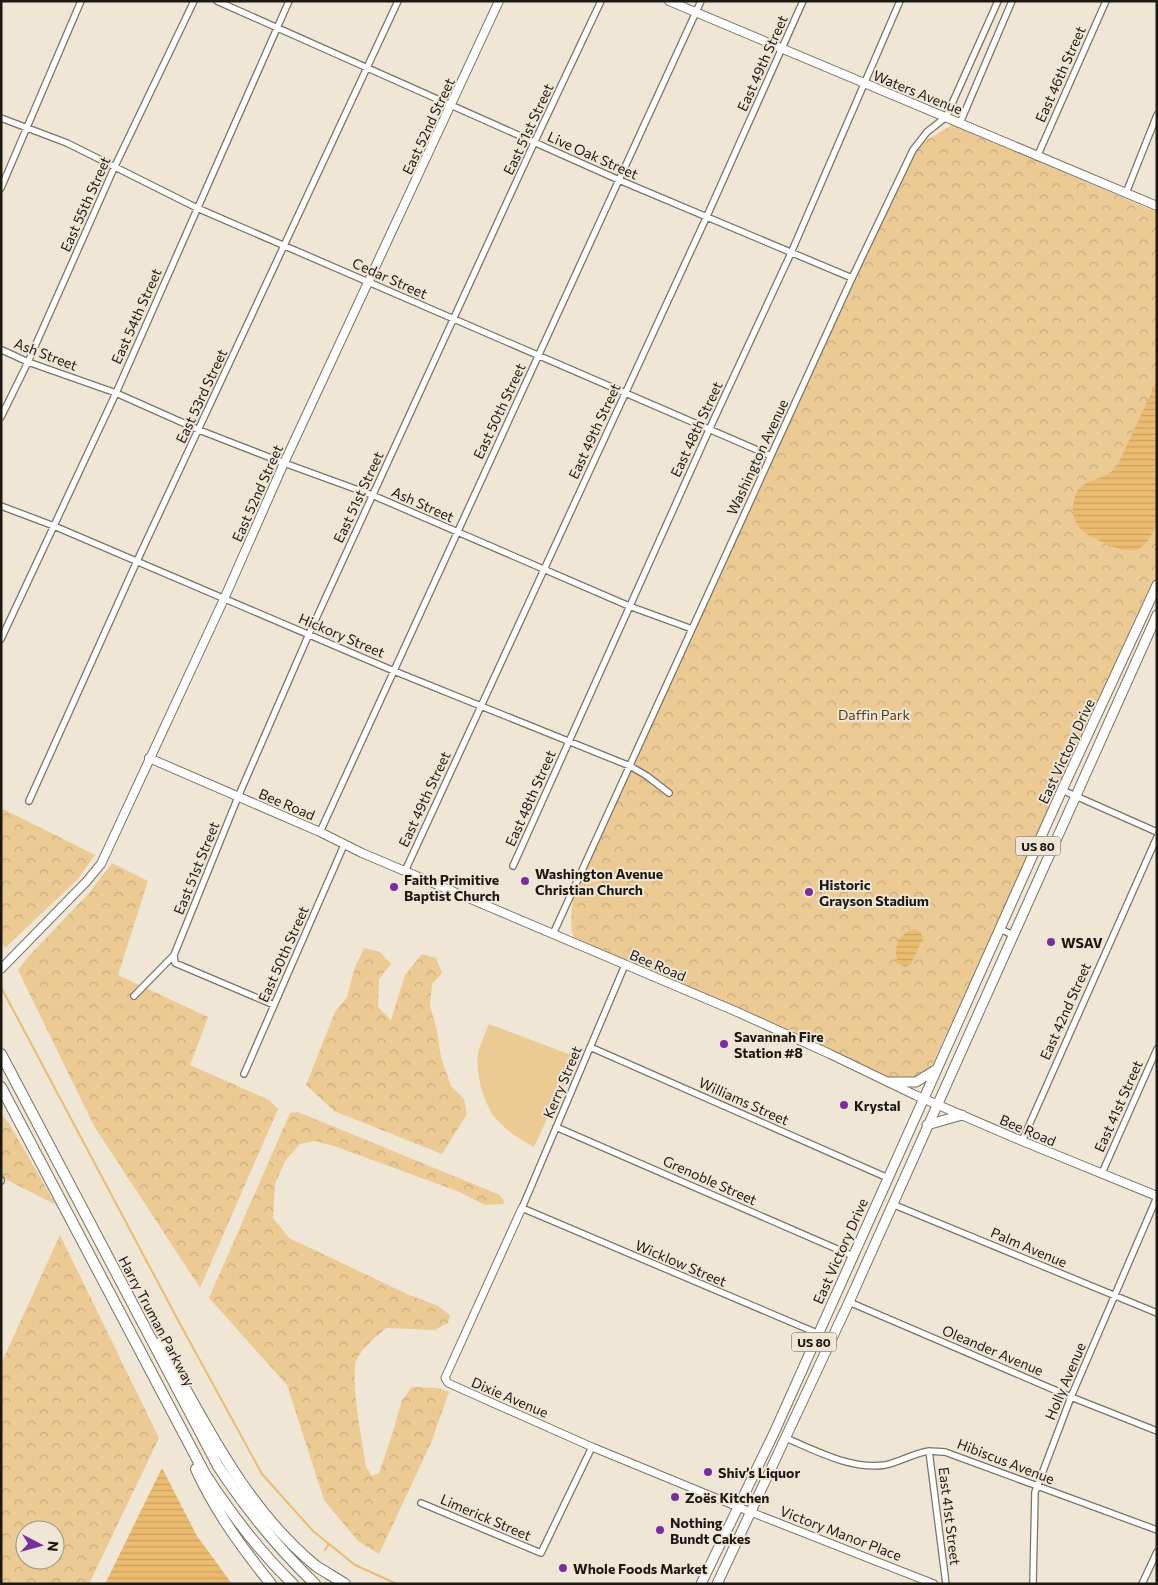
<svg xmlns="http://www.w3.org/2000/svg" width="1158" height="1585" font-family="Commissioner,sans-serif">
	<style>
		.green { fill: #ebca94 }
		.forest { fill: url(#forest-crowns); fill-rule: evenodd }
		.water { fill: url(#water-rules) }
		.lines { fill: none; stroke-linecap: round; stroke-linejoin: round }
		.stream { stroke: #ebbc6f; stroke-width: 2 }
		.minor-casing { stroke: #7b7365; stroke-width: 8 }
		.tertiary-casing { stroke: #7b7365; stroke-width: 9 }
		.secondary-casing { stroke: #7b7365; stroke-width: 10 }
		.primary-casing { stroke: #7b7365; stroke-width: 11 }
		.motorway-casing { stroke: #7b7365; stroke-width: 12 }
		.minor { stroke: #fff; stroke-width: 5.5 }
		.tertiary { stroke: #fff; stroke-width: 7 }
		.secondary { stroke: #fff; stroke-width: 8 }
		.primary { stroke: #fff; stroke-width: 9 }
		.motorway { stroke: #fff; stroke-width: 10 }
		.poi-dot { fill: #7a2d9f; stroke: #f0e6d6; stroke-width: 2 }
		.labels { text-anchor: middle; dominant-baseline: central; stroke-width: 4; stroke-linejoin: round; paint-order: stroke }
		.shield { fill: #f0e6d6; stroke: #5c564e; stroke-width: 1 }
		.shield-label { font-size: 12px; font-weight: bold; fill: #1c1913 }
		.street-label { font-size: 14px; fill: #1c1913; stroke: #f0e6d6 }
		.park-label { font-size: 14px; fill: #54401f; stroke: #f0e6d6 }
		.poi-label { font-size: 14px; font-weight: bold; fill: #1c1913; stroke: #f0e6d6; text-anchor: start }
	</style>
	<defs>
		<pattern id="forest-crowns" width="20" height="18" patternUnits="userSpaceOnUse" patternTransform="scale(1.25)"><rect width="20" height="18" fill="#ebca94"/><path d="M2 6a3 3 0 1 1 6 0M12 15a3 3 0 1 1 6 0" fill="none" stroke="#c9ad7f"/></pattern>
		<pattern id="water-rules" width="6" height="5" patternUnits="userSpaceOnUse" patternTransform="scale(1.25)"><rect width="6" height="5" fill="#ebbc6f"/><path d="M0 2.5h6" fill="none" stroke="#c9a15f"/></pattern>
	</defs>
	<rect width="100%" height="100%" fill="#f0e6d6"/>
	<path class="green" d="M489 1024 571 1055 573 1063 534 1147C521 1140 507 1131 497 1120 484 1106 475 1072 478 1054 480 1044 485 1034 489 1024Z"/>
	<path class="forest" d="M952 125 1157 212V575L932 1065C925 1075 917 1080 904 1080 882 1081 839 1054 817 1044 737 1008 654 975 574 938 569 925 572 911 573 898L695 628 905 171 918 145Z
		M1 808 95 855 78 879 5 948 1 941Z
		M112 863 148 881 118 975 208 1017 190 1065 269 1100 278 1109 200 1288 94 1126 18 970 28 957 90 892Z
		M364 948 380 952 391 964 379 979 378 1007 391 1020 405 975 422 954 436 958 442 973 432 984 430 1006 437 1030 441 1058 451 1086 464 1099 467 1114 442 1154 334 1111 306 1085 335 1012 347 997 355 967Z
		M298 1112 500 1195 505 1204 485 1205 457 1191 334 1146 315 1141 300 1144 285 1161 275 1184 273 1218 289 1238 407 1294 438 1306 450 1315 448 1323 435 1330 386 1328C376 1337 363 1347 357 1359 349 1375 363 1446 366 1467L372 1476 379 1473 392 1435 402 1400 412 1387 437 1388 449 1392 431 1443 379 1554 358 1541 324 1500 287 1385 209 1298 290 1113Z
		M1 1114 10 1125 56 1205 1 1177Z
		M60 1235 159 1438 89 1584H1V1364ZM25 1530H55V1560H25Z"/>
	<path class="water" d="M1157 381V521C1146 555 1132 556 1102 542 1086 534 1072 528 1073 507 1074 502 1074 497 1077 492 1086 477 1106 481 1117 466Z
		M915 929 921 933 923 938 911 964 905 967 898 963C892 948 899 932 915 929Z
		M162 1468 197 1536 232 1584H105Z"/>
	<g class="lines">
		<path class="stream" d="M1 987 179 1322 262 1474 313 1531 355 1565 397 1584
			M325 1550 329 1544"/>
		<defs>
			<path id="minor" d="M217 1 619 180 852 278
				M1 118 67 143 197 208 771 456
				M960 123 1012 1
				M1037 157 1106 1
				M1 188 81 1
				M1126 193 1157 115
				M2 350 28 362 116 393 199 430 284 463 372 495 629 606 692 629
				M1 417 28 362 115 166 194 1
				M1 506 54 526 394 671 630 766 647 776 669 793
				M1 639 116 393 289 1
				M1062 790 1157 832
				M29 801 137 561 398 1
				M320 832 701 1
				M513 866 709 430 791 253 900 1
				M405 871 707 216 803 1
				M1000 929 1013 935
				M553 934 852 278 913 150 927 132 946 117 998 1
				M174 955 175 963 274 1005
				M625 965 522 1208 831 1339
				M134 996 174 955 238 797 309 634 534 143 601 1
				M590 1047 888 1178
				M244 1074 344 845
				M556 1127 853 1256
				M1022 1141 1157 837
				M1102 1173 1157 1049
				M1 1181V1180
				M892 1204 1157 1313
				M849 1302 1071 1397 1157 1431
				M786 1438C816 1451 852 1470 885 1465 900 1462 914 1453 929 1451 934 1451 940 1452 945 1452L1157 1530
				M929 1451 946 1584
				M421 1503 541 1553 592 1447
				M1033 1584 1035 1492 1037 1487 1071 1397 1157 1197
				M1142 1584 1157 1552"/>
			<path id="tertiary" d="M522 1208 445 1378 448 1383 592 1447 738 1507 934 1584"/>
			<path id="secondary" d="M669 1 1157 206
				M149 758 320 832 362 853 735 1011 830 1054 915 1095 1022 1141 1157 1196
				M1 969 86 882 101 864 224 599 284 463 499 1"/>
			<path id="primary" d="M889 1082H916L937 1069
				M927 1125 962 1115
				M701 1584 774 1433 1062 790 1157 585
				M717 1584 849 1302 1157 615"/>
			<path id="motorway" d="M1 1054 218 1466C246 1509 278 1548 315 1584
				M1 1087 205 1474C231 1514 259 1551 293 1584
				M160 1343C205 1422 244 1507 316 1566 325 1572 336 1578 345 1584
				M196 1469C215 1511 242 1548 271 1584"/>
		</defs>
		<use href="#minor" class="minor-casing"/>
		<use href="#tertiary" class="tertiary-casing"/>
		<use href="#secondary" class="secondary-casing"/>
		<use href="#primary" class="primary-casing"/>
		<use href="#motorway" class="motorway-casing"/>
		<use href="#minor" class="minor"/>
		<use href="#tertiary" class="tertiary"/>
		<use href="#secondary" class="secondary"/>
		<use href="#primary" class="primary"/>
		<use href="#motorway" class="motorway"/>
	</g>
	<g class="poi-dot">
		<circle cx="525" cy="881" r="5"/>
		<circle cx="394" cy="887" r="5"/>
		<circle cx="809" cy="892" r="5"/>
		<circle cx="1051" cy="942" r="5"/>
		<circle cx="724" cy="1044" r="5"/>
		<circle cx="844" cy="1105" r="5"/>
		<circle cx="708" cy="1472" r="5"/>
		<circle cx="675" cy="1497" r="5"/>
		<circle cx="660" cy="1530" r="5"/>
		<circle cx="563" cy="1568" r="5"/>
	</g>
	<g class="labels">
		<g class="shield">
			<rect x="1015.5" y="836.5" width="45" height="19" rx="4"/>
			<rect x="791.5" y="1332.5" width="45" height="19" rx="4"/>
		</g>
		<g class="shield-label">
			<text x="1038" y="846">US 80</text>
			<text x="814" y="1342">US 80</text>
		</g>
		<g class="street-label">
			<text transform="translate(762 63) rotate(-66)">East 49th Street</text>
			<text transform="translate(1060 74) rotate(-66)">East 46th Street</text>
			<text transform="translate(918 92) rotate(22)">Waters Avenue</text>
			<text transform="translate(428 126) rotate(-65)">East 52nd Street</text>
			<text transform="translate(528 129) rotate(-65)">East 51st Street</text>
			<text transform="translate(593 155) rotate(24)">Live Oak Street</text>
			<text transform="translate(85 204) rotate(-66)">East 55th Street</text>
			<text transform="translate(390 278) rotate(24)">Cedar Street</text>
			<text transform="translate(136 316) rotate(-66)">East 54th Street</text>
			<text transform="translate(46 354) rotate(21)">Ash Street</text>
			<text transform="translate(201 396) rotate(-65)">East 53rd Street</text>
			<text transform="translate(499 411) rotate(-65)">East 50th Street</text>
			<text transform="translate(696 429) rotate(-65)">East 48th Street</text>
			<text transform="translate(594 431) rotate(-65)">East 49th Street</text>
			<text transform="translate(757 457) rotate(-65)">Washington Avenue</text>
			<text transform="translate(257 493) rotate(-66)">East 52nd Street</text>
			<text transform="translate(358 497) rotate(-65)">East 51st Street</text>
			<text transform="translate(423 504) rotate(24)">Ash Street</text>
			<text transform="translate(342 635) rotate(23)">Hickory Street</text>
			<text transform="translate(1066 751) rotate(-65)">East Victory Drive</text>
			<text transform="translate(530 798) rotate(-66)">East 48th Street</text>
			<text transform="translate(424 799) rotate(-65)">East 49th Street</text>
			<text transform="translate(287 804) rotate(23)">Bee Road</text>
			<text transform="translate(196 868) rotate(-68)">East 51st Street</text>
			<text transform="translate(283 954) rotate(-66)">East 50th Street</text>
			<text transform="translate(658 965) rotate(23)">Bee Road</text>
			<text transform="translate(1065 1011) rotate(-66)">East 42nd Street</text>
			<text transform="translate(562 1082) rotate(-67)">Kerry Street</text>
			<text transform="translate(744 1101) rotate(24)">Williams Street</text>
			<text transform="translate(1118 1106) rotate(-66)">East 41st Street</text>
			<text transform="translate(1028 1130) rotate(23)">Bee Road</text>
			<text transform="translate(710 1180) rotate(24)">Grenoble Street</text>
			<text transform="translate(1029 1247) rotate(23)">Palm Avenue</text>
			<text transform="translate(840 1251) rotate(-66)">East Victory Drive</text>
			<text transform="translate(681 1263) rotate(23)">Wicklow Street</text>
			<text transform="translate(157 1321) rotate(62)">Harry Truman Parkway</text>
			<text transform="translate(993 1350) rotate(23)">Oleander Avenue</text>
			<text transform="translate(1065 1381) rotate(-67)">Holly Avenue</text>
			<text transform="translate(510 1397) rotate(23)">Dixie Avenue</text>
			<text transform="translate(1006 1461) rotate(21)">Hibiscus Avenue</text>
			<text transform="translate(950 1516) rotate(83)">East 41st Street</text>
			<text transform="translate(486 1517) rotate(23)">Limerick Street</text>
			<text transform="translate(841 1533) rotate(21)">Victory Manor Place</text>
		</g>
		<g class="park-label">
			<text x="874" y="714">Daffin Park</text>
		</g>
		<g class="poi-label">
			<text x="535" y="873">Washington Avenue<tspan x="535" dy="16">Christian Church</tspan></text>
			<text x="404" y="879">Faith Primitive<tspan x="404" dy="16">Baptist Church</tspan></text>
			<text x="819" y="884">Historic<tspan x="819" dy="16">Grayson Stadium</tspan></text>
			<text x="1061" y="942">WSAV</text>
			<text x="734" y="1036">Savannah Fire<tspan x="734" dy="16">Station #8</tspan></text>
			<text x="854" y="1105">Krystal</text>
			<text x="718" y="1472">Shiv’s Liquor</text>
			<text x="685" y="1497">Zoës Kitchen</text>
			<text x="670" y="1522">Nothing<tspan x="670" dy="16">Bundt Cakes</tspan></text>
			<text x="573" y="1568">Whole Foods Market</text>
		</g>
	</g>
	<rect width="1158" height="1585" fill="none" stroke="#1c1913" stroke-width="5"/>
	<g transform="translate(40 1545) rotate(96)"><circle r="24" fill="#f0e6d6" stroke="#9b9488"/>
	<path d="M0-4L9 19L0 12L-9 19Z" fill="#7a2d9f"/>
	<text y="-8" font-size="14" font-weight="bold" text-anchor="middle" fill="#1c1913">N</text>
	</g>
</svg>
